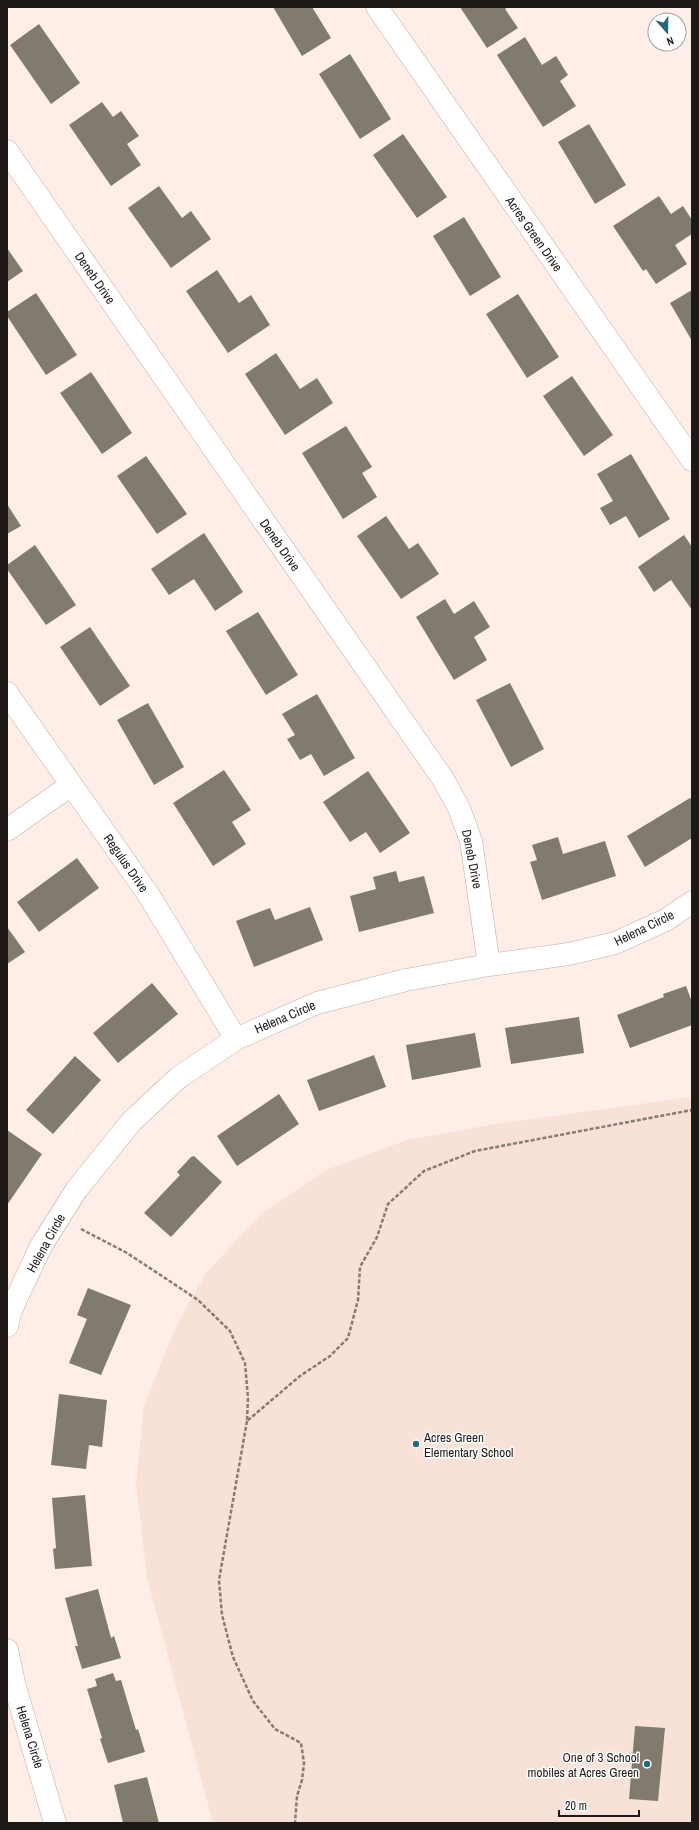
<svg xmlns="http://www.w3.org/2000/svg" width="699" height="1830" font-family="'Archivo Narrow',sans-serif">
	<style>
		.built { fill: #f8e1d7 }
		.building { fill: #817b6f }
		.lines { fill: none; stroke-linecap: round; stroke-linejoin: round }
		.minor-casing { stroke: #bcaea7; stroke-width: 23 }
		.path { stroke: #867c77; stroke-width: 2.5; stroke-dasharray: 4 2; stroke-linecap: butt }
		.minor { stroke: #fff; stroke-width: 22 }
		.poi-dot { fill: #256a7a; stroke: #fff; stroke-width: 1.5 }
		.labels { text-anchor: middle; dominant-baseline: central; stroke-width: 3; stroke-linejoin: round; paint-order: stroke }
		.street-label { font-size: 13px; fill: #1e1916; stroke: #fff }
		.poi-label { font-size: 13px; fill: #1e1916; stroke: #fff; text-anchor: start }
	</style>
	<rect width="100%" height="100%" fill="#feeee7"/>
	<path class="built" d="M692 1097V1823H213L147 1578 136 1483 144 1405 179 1320 207 1272 261 1214 326 1170 407 1140 495 1124Z"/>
	<path class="building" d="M273 7H312L331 38 302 56Z
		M460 7H508L505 9 518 28 487 48Z
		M39 24 80 83 51 104 10 45Z
		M525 37 542 65 556 56 568 75 560 81 576 106 543 127 497 55Z
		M350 54 391 119 360 139 319 74Z
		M102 102 113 117 121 111 139 136 127 144 141 165 111 186 69 125Z
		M589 124 626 185 595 204 558 142Z
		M403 134 447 197 417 218 373 155Z
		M159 186 182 218 191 211 211 239 171 268 128 208Z
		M659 196 671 214 683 206 692 220V234L675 245 687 264 656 284 646 269 643 271 613 226Z
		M464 217 501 277 470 296 433 236Z
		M7 248 23 271 7 282Z
		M217 270 239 303 251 295 270 325 228 353 186 291Z
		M692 290V341L670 303Z
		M36 293 77 355 46 375 7 316V312Z
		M518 294 559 357 527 378 486 314Z
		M276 353 300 389 317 378 333 403 285 435 245 374Z
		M91 372 132 433 102 454 60 393Z
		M572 376 613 435 584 456 543 396Z
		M346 426 372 467 362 473 377 497 343 519 302 453Z
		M631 454 670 519 639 538 626 516 610 525 600 508 613 501 597 474Z
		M146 456 187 514 157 534 117 476Z
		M7 504 21 526 7 534Z
		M386 516 409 549 418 543 439 574 401 599 357 536Z
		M204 533 243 592 215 611 194 579 169 595 151 569Z
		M684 535 692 547V610L671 580 654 592 638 567Z
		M35 545 76 605 46 625 7 569V565Z
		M445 599 454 614 474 601 490 627 474 637 487 660 454 680 416 617Z
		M258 612 298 675 266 695 226 631Z
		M90 627 130 686 100 706 60 647Z
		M510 683 544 749 511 767 476 700Z
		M317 694 355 758 324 776 311 754 300 760 287 739 295 735 282 714Z
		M148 703 184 767 154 785 117 720Z
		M224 770 251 810 232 822 246 844 213 866 173 803Z
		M368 771 410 833 380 853 366 832 350 842 323 802Z
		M690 798 692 800V838L645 867 627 836Z
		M558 837 563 854 605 841 616 876 542 900 530 862 537 860 532 845Z
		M77 858 99 888 39 932 17 902Z
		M396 871 399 882 424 876 434 913 359 932 350 896 376 889 373 877Z
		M310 907 323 940 254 967 236 921 270 908 275 920Z
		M7 927 25 952 7 964Z
		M152 983 178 1014 118 1063 93 1033Z
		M686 986 692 1002V1025L630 1048 617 1015 664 997 663 994Z
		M579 1017 584 1053 511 1064 505 1028Z
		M475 1033 481 1067 412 1080 406 1045Z
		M374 1055 386 1087 319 1111 307 1080Z
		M75 1056 101 1080 53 1134 26 1110Z
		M279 1094 299 1124 237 1166 217 1136Z
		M7 1130 42 1154 7 1205Z
		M194 1156 222 1182 171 1237 144 1213 180 1175 177 1172 191 1157Z
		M88 1288 131 1305 101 1375 69 1363 87 1319 77 1315Z
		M59 1394 107 1400 102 1447 89 1445 86 1469 51 1465Z
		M85 1495 92 1566 55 1569 53 1549 56 1548 52 1498Z
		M98 1589 111 1638 114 1636 121 1658 82 1669 75 1646H78L65 1598Z
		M113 1673 116 1681 121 1680 136 1730 138 1729 145 1752 108 1763 100 1739 102 1738 87 1689 97 1686 95 1679Z
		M635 1726 665 1728 658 1801 629 1799Z
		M147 1777 159 1823H123L114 1785Z"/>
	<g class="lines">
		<defs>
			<path id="minor" d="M377 7 692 460
				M7 151 443 779 459 808 471 841 489 965
				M7 693 150 897 236 1039
				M7 830 71 785
				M7 1326 11 1310 41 1246 77 1189 131 1122 178 1078 236 1039 317 1003 406 980 489 965 569 954 615 943 666 920 692 902
				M7 1650 15 1687 55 1823"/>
		</defs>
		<use href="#minor" class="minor-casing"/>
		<path class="path" d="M81 1229 127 1253 165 1278 198 1300 230 1331 245 1363 248 1398 247 1421 300 1376 330 1356 348 1338 358 1300 360 1267 377 1237 388 1204 424 1171 475 1151 692 1110
			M247 1421 219 1580 222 1615 233 1657 253 1701 275 1729 301 1743 304 1763 302 1780 297 1796 295 1823"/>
		<use href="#minor" class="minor"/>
	</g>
	<g class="poi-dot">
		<circle cx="416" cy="1444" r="4"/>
		<circle cx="647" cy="1764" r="4"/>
	</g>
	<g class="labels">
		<g class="street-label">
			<text transform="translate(534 234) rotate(55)">Acres Green Drive</text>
			<text transform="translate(95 278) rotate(55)">Deneb Drive</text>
			<text transform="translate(280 545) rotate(55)">Deneb Drive</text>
			<text transform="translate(472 859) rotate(79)">Deneb Drive</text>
			<text transform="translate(126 863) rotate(55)">Regulus Drive</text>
			<text transform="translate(644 928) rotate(-26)">Helena Circle</text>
			<text transform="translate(285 1017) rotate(-23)">Helena Circle</text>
			<text transform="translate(46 1243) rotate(-61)">Helena Circle</text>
			<text transform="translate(30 1737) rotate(73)">Helena Circle</text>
		</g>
		<g class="poi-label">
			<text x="424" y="1437">Acres Green<tspan x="424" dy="15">Elementary School</tspan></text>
			<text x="639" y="1757" text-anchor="end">One of 3 School<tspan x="639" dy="15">mobiles at Acres Green</tspan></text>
		</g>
	</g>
	<rect width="699" height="1830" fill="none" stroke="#1e1916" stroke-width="16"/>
	<g transform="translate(667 32) rotate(160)"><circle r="19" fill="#ffffff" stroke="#a5a3a2"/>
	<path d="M0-3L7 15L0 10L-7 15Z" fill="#256a7a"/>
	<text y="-6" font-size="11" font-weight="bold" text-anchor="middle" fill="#1e1916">N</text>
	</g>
	<path d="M559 1810v6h80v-6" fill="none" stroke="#1e1916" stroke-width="2"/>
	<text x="565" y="1810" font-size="12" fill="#1e1916" stroke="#ffffff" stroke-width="3" paint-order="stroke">20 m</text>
</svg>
